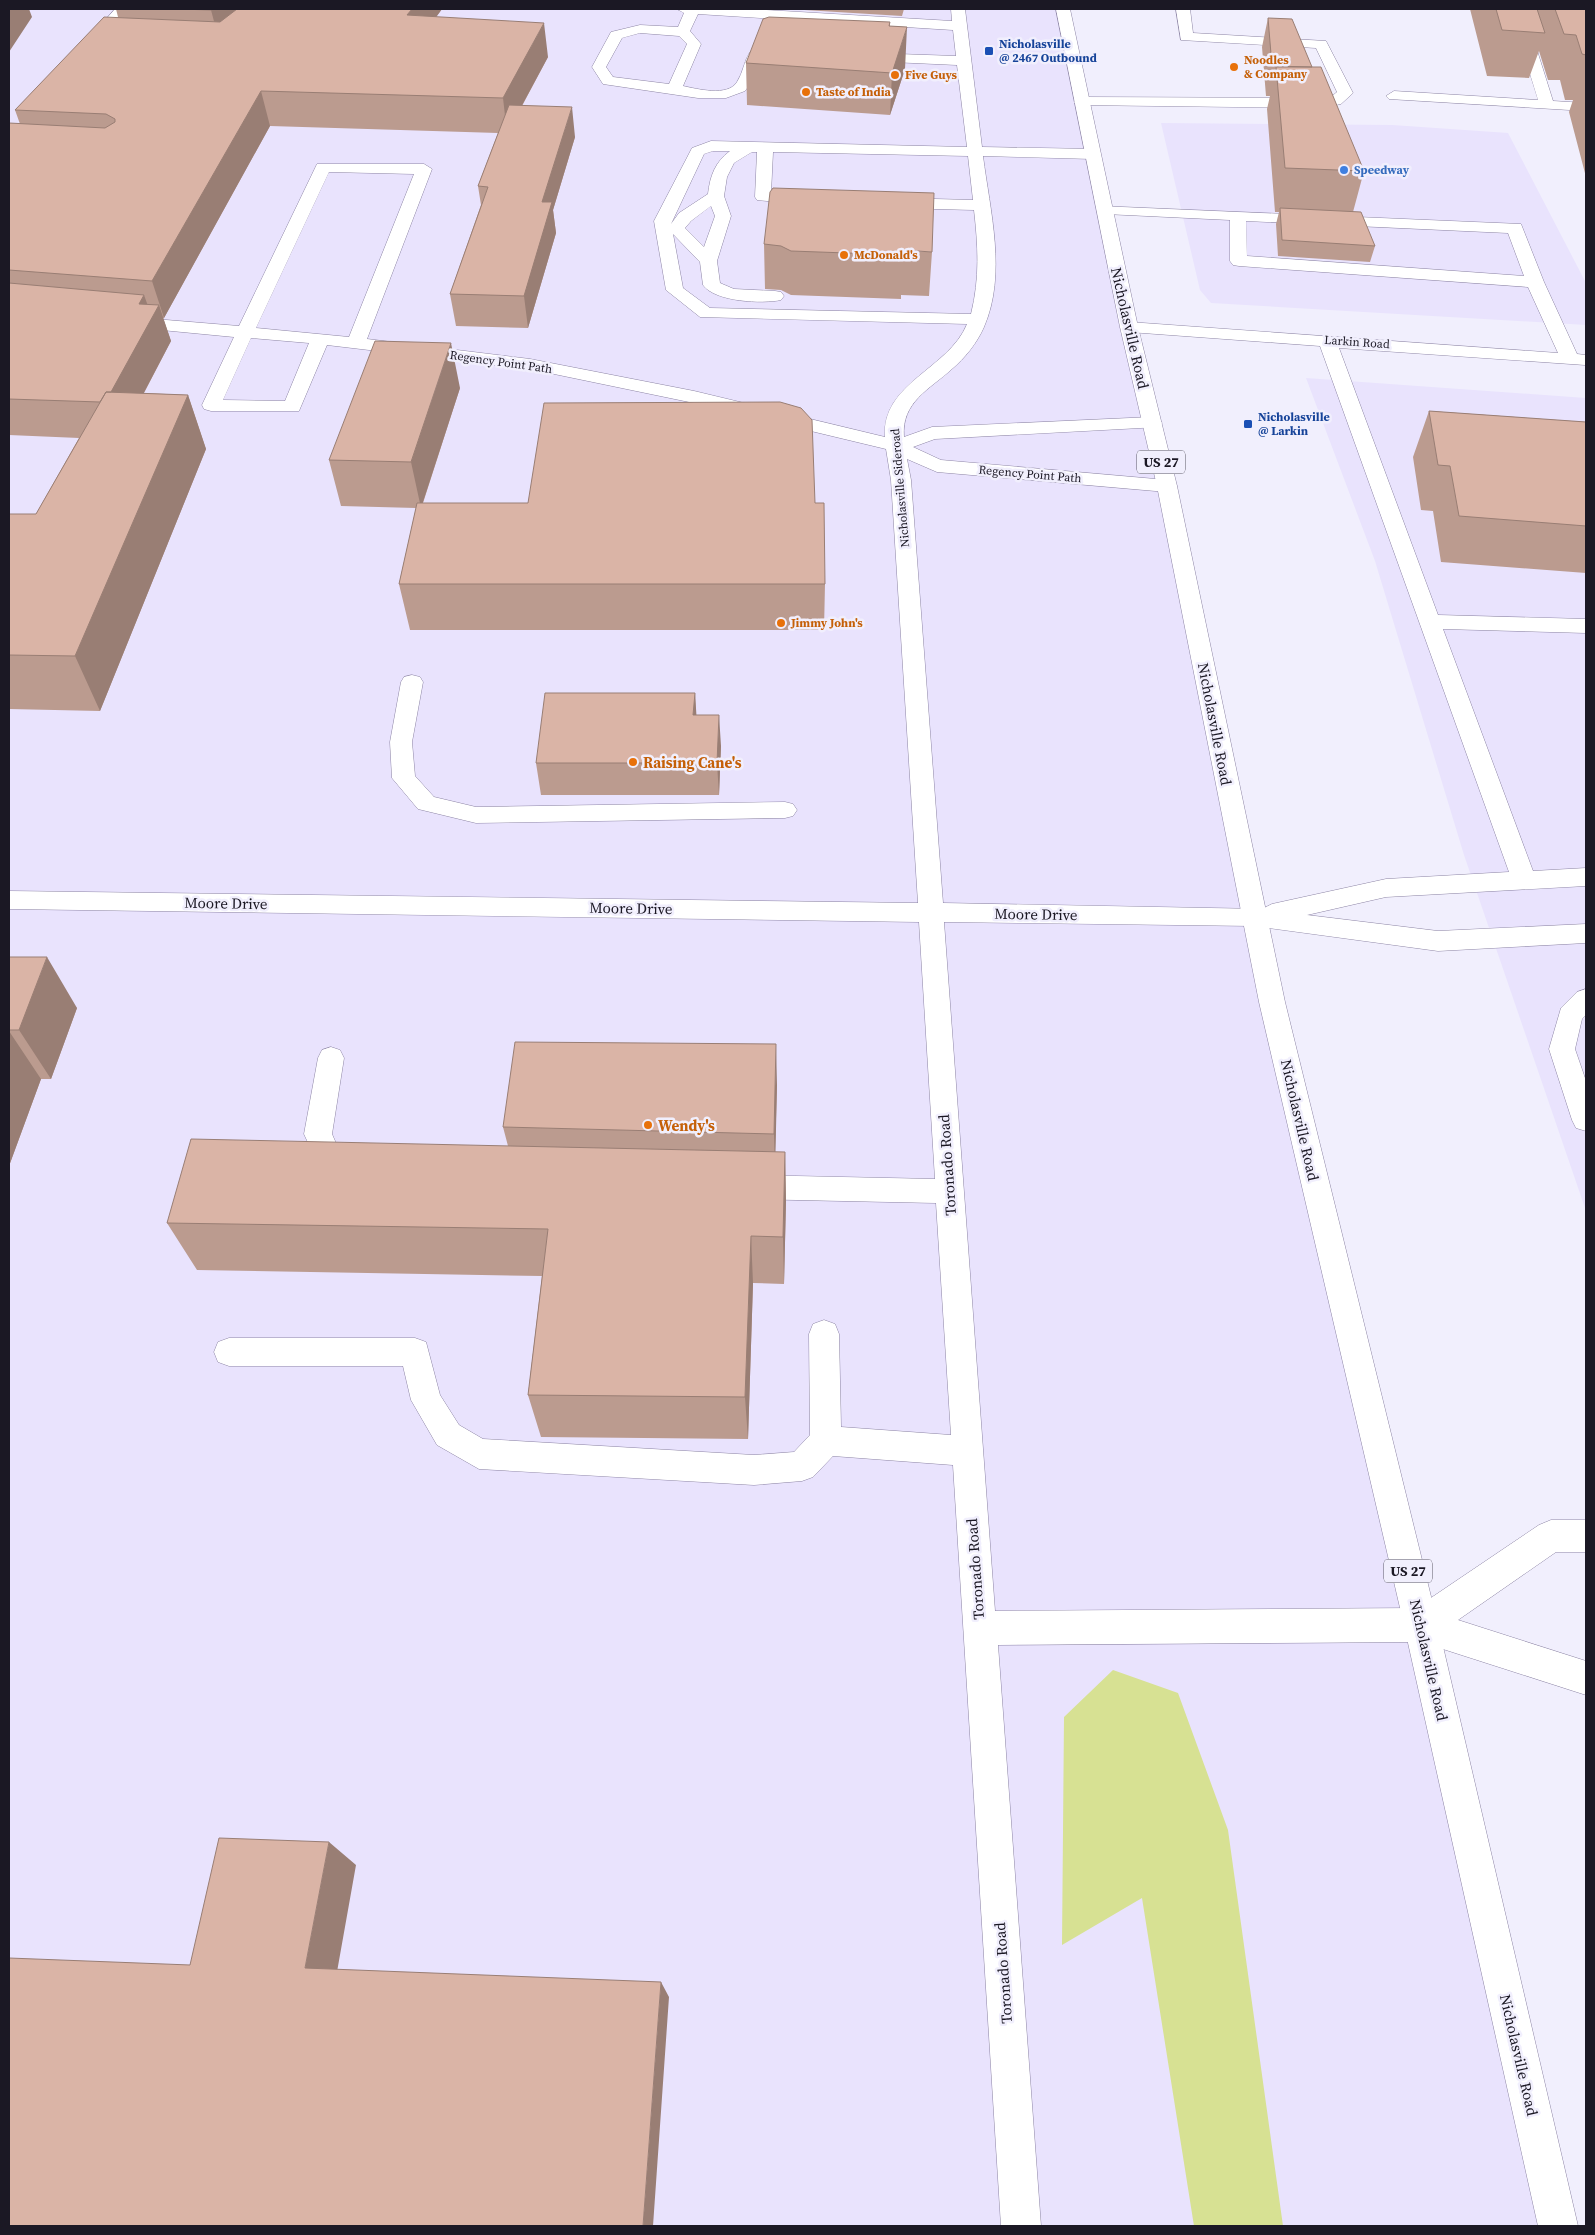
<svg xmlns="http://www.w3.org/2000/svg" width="1595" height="2235" font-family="'Source Serif 4',serif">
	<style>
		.built { fill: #e9e3fd }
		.green { fill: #d7e193 }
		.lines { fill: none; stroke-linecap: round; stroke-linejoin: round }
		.minor-casing { stroke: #8d85a5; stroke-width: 1 }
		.major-casing { stroke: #8d85a5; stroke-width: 1 }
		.minor { fill: #fff; fill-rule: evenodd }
		.major { fill: #fff; fill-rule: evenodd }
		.wall { fill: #bb9b8f }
		.shaded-wall { fill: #997e74 }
		.building { fill: #dab4a6; stroke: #997e74 }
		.transit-dot { fill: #1a4fb4; stroke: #f1effd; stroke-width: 2 }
		.food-dot { fill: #e8710a; stroke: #f1effd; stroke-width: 2 }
		.shop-dot { fill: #3f7fe0; stroke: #f1effd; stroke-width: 2 }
		.labels { text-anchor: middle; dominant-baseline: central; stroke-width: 5; stroke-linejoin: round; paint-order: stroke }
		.far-transit-label { font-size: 12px; font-weight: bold; fill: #164399; stroke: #f1effd; text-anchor: start }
		.far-food-label { font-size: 12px; font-weight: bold; fill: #c56008; stroke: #f1effd; text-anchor: start }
		.far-shop-label { font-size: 12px; font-weight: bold; fill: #366cbe; stroke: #f1effd; text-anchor: start }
		.far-street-label { font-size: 12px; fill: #1b1824; stroke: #f1effd }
		.shield { fill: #f1effd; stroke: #5b5865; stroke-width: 1 }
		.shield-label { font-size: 14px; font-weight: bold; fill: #1b1824 }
		.street-label { font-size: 15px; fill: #1b1824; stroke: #f1effd }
		.food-label { font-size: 15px; font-weight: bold; fill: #c56008; stroke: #f1effd; text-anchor: start }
	</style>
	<rect width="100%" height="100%" fill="#f1effd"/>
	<path class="built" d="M9 9H1062L1105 209 1421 1625 1558 2226H9Z
		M1161 123 1392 125 1508 133 1586 283V325L1211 303 1200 290Z
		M1306 378 1586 398V1211L1464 855 1375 561Z"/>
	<path class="green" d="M1113 1670 1178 1693 1228 1830 1283 2226H1194L1142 1898 1062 1945 1064 1717Z"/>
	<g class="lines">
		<defs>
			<path id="minor" d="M115 9H129L101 42 100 47H87L85 44 87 41Z
				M677 9H748L952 21 951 9H965L982 147 1093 149 1101 154 1093 159 983 156C990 211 1007 274 984 327 977 343 965 358 952 369 930 389 901 402 904 437L932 427 1152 417 1159 419 1162 423 1159 427 935 439 913 447 941 460 1167 480 1174 482 1177 486 1174 490 1167 492 937 472 907 459 911 480 943 903 1262 909 1272 904 1386 879 1509 872 1320 346 1129 332 1123 331 1120 327 1123 323 1129 322 1558 353 1528 287 1239 266 1233 265 1230 261V220L1105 214 1099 212 1097 209 1099 206 1521 224 1544 282 1577 354 1586 355 1585 365 1339 348 1438 615 1586 619V633L1443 629 1533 871 1586 868V886L1386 897 1307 915 1438 931 1586 924V943L1438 951 1254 926 944 922 995 1611 1416 1608 1539 1525 1551 1520H1586V1552H1556L1458 1620 1586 1661V1695L1421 1642 998 1645 1041 2226H1001L953 1465 833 1456 813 1477 802 1481 754 1485 479 1469 437 1445 411 1400 403 1366H229L218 1362 214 1352 218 1342 229 1338H415L426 1342 440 1395 459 1425 483 1439 754 1455 794 1452 810 1435 809 1334 813 1324 824 1320 835 1324 839 1334 841 1427 951 1435 936 1203 747 1199 737 1195 733 1187 737 1179 747 1175 935 1179 919 922 9 909V891L918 903 891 480 886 449 694 403 530 369 327 345 299 411H211L204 409 202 405 234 337 130 327 124 326 121 322 124 318 130 317 239 326 317 164H424L432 169 367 339 530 359 694 391 885 437C881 383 949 369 967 324L700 317 666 290 654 221 692 148 711 141 967 147 957 65 869 61 862 57 869 53 956 56 953 30 698 14 690 31 701 44 683 86C697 89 728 97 737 82 743 73 744 61 750 52L773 50 775 53 773 56 761 58 752 81 745 91 726 98H698L603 84 592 67 611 32 640 25 678 27 684 13ZM640 33 679 36 687 44 669 84 613 77 606 67 622 38ZM713 151H730C715 162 710 176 708 194L679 213 671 224 704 154ZM752 152H757L755 197 757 200 808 205 814 203 816 200 814 197 771 193 773 152 968 156 973 200 896 198 888 203 896 208 974 210C978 245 980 278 971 314L710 308 683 288 673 234 700 262 703 285C715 302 763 304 781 300L784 296 781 292 775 291 734 289 720 283 717 261 731 216 724 196 727 177 734 163ZM329 172 414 174 349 337 256 328ZM711 206 715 216 704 247 685 228 691 221ZM1246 221 1508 233 1524 276 1247 256ZM251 338 309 343 285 401 223 400Z
				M1176 9H1190L1193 33 1326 41 1353 93 1341 104 1321 108 1077 105 1074 102 1082 97 1321 98 1331 97 1337 92 1316 48 1181 40Z
				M1510 9H1524L1553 101 1586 103V111L1389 99 1386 96 1394 91 1538 100Z
				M412 675 420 677 423 682 412 742 415 776 434 797 476 807 785 802 793 804 797 810 793 816 785 818 476 823 418 809 392 778 390 742 401 682 404 677Z
				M1586 989V1015L1582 1019 1575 1049 1586 1081V1131L1576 1128 1572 1120 1549 1049 1561 1008 1577 992Z
				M331 1047 340 1050 344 1058 332 1134 342 1157 353 1161 357 1169 353 1177 343 1181 323 1175 304 1134 318 1058 322 1050Z"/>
			<path id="major" d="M1056 9H1070L1138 327 1177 486 1285 1002 1438 1625 1578 2226H1538L1404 1625 1259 1002 1157 486 1120 327Z"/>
		</defs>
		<use href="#minor" class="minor-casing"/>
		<use href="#major" class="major-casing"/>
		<use href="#minor" class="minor"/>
		<use href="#major" class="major"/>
	</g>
	<path class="wall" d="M116 9H442L436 17 548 57 522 106 575 137 553 210 556 233 528 328 456 326 450 294 481 205 478 186 498 133 270 126 164 318H163L171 341 144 393 188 395 206 449 100 711 9 709V514H36L79 438 9 435V123L20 124 15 110 118 17Z
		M788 9H904L902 16Z
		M1470 9H1586V177L1569 112 1573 100H1565L1560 80H1548L1539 51 1529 78 1487 76Z
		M1268 18 1312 67 1364 171 1353 212 1375 246 1370 262 1278 256 1276 224 1279 212H1275L1267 109 1270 96H1266L1262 47Z
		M890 22V26L905 69 890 115 747 105 746 63Z
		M764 244 932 252 929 296 901 295V299L791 295 781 290 765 289Z
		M460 388 423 503H815L825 584 824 630H410L399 584 416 508 341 506 329 460Z
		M1429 411 1586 422V573L1441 562 1433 511 1421 510 1413 457Z
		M695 693 696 715 721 746 719 795H541L536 763Z
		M9 957 77 1008 51 1079H41L9 1166Z
		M777 1085 775 1152H785L786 1201 784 1284 753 1283 748 1439 541 1437 528 1395 542 1276 197 1270 167 1223 508 1146 503 1127Z"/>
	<path class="shaded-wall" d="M9 9H29L32 17 9 52Z
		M213 9H257L220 44 211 10Z
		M412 9H442L413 49 407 15Z
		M544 23 548 57 507 133 503 98Z
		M907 27 905 69 890 115 892 73Z
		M261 91 270 126 164 318 152 281Z
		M572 107 575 137 553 210 556 233 528 328 524 296 542 202Z
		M144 295 152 317 159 305 171 341 119 440 105 403 139 304Z
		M451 343 460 388 421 508 411 462Z
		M188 395 206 449 100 711 75 656Z
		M695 693 697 724 693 715Z
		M719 715 721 746 719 795 717 763Z
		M47 957 77 1008 51 1079 19 1030Z
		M9 1031 41 1079 9 1166Z
		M776 1044 777 1085 775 1173 774 1134Z
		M785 1152 786 1201 784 1284 783 1237Z
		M751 1236 753 1283 748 1439 745 1397Z
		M329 1842 356 1865 335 1983 305 1968Z
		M661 1982 669 1997 653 2226H643Z"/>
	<path class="building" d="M179 9H213L211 10Z
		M237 9H412L407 15 544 23 503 98 261 91 152 281 9 270V123L105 128 115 122V119L106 114 15 110 104 17 220 22Z
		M1496 9H1537L1545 33 1502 30Z
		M1555 9H1586V55L1582 54 1576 35 1564 34Z
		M769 17 890 22 889 26 907 27 892 73 746 63 763 19Z
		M1268 18 1292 19 1312 67 1272 66Z
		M1276 67H1321L1364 171 1285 168Z
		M509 105 572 107 542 202H552L524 296 450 294 488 187 478 186Z
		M773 188 934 193 932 252 903 250V255L791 251 781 246 764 244 770 192Z
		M1280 208 1361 212 1375 246 1282 240Z
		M9 283 144 295 139 304 159 305 111 392H106L100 402 9 399Z
		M375 341 451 343 411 462 329 460Z
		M106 392 188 395 75 656 9 655V514H36Z
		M780 402 801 408 812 420 815 503H824L825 584H399L417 503H528L544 403Z
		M1429 411 1586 422V526L1459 516 1450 466 1438 465Z
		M545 693H695L693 715H719L717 763H536Z
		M9 957H47L19 1030H9Z
		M515 1042 776 1044 774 1134 503 1127Z
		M191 1139 785 1152 783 1237 751 1236 745 1397 528 1395 548 1229 167 1223Z
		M219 1838 329 1842 305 1968 661 1982 643 2226H9V1958L190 1965Z"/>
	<g class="transit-dot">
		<rect x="984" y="46" width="10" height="10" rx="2.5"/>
		<rect x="1243" y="419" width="10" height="10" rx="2.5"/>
	</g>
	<g class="food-dot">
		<circle cx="1234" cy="67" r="5"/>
		<circle cx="895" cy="75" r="5"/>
		<circle cx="806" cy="92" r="5"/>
		<circle cx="844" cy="255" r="5"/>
		<circle cx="781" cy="623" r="5"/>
		<circle cx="633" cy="762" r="5"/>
		<circle cx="648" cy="1125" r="5"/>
	</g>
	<circle class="shop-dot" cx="1344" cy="170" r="5"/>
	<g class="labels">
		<g class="far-transit-label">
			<text x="999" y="44">Nicholasville<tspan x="999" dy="14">@ 2467 Outbound</tspan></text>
			<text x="1258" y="417">Nicholasville<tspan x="1258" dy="14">@ Larkin</tspan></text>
		</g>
		<g class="far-food-label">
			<text x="1244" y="60">Noodles<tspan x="1244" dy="14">&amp; Company</tspan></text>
			<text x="905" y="75">Five Guys</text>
			<text x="816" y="92">Taste of India</text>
			<text x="854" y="255">McDonald's</text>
			<text x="791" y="623">Jimmy John's</text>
		</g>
		<g class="far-shop-label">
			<text x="1354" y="170">Speedway</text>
		</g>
		<g class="far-street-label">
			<text transform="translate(1357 342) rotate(4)">Larkin Road</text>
			<text transform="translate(501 362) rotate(8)">Regency Point Path</text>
			<text transform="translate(1030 474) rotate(5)">Regency Point Path</text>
			<text transform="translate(900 488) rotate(-95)">Nicholasville Sideroad</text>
		</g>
		<g class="shield">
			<rect x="1137" y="450.5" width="48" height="23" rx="4"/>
			<rect x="1384" y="1559.5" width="48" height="23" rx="4"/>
		</g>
		<g class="shield-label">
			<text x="1161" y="462">US 27</text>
			<text x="1408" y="1571">US 27</text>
		</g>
		<g class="street-label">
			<text transform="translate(1130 328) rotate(77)">Nicholasville Road</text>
			<text transform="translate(1215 724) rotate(79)">Nicholasville Road</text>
			<text transform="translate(226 903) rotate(1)">Moore Drive</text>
			<text transform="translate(631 908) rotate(1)">Moore Drive</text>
			<text transform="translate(1036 914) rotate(1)">Moore Drive</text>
			<text transform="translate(1300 1120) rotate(77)">Nicholasville Road</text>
			<text transform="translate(947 1165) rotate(-94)">Toronado Road</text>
			<text transform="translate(975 1569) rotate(-94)">Toronado Road</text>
			<text transform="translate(1429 1660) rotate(77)">Nicholasville Road</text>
			<text transform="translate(1003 1973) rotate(-94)">Toronado Road</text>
			<text transform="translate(1519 2055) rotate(77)">Nicholasville Road</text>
		</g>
		<g class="food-label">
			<text x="643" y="762">Raising Cane's</text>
			<text x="658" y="1125">Wendy's</text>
		</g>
	</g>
	<rect width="1595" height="2235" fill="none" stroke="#1b1824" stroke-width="20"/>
</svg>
